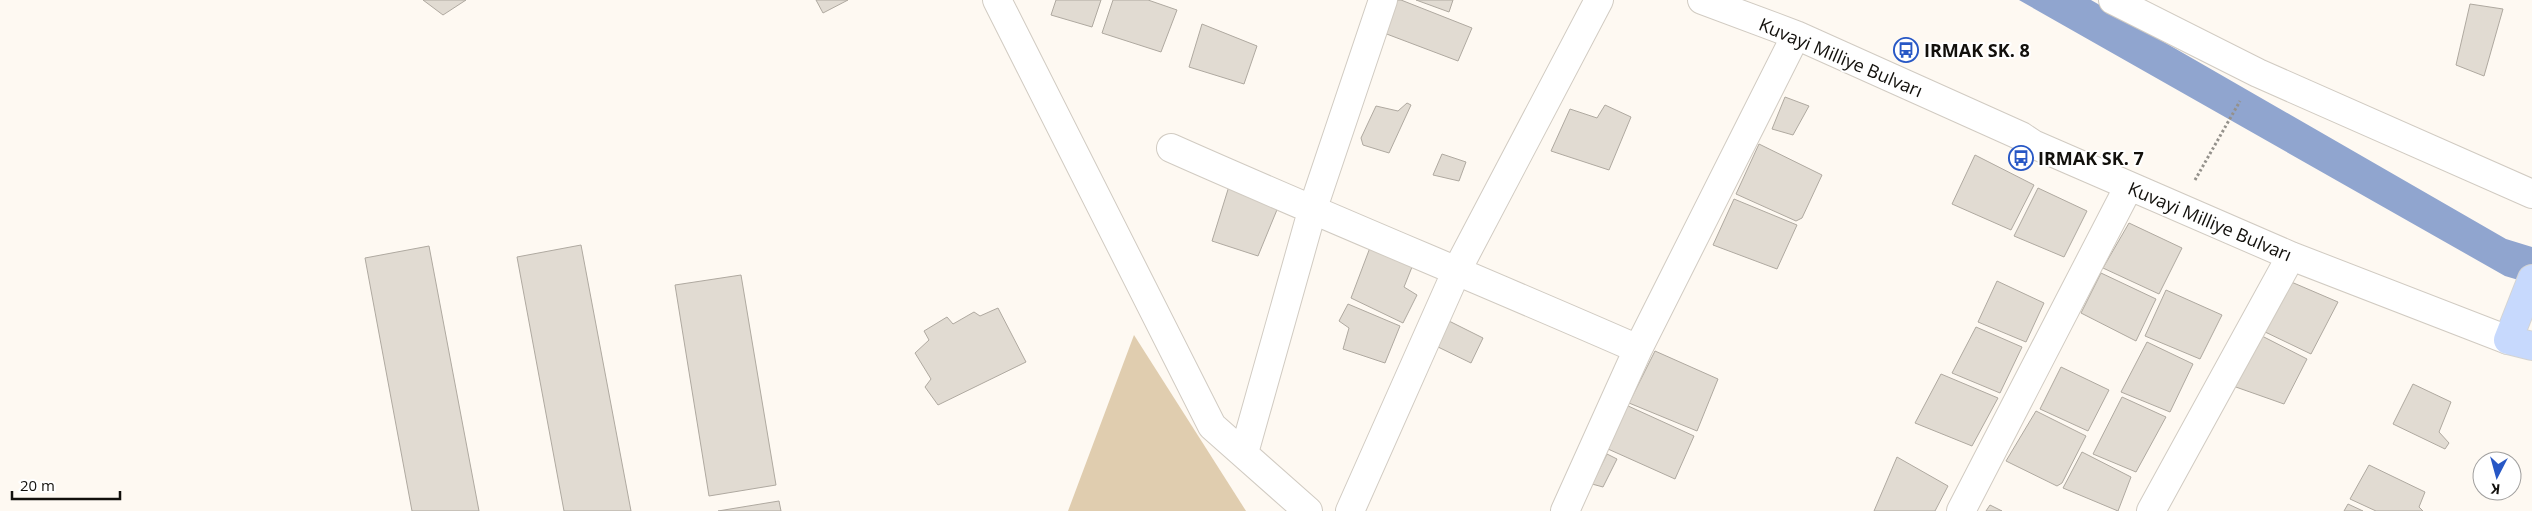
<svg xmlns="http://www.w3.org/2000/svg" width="2532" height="511" font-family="'Open Sans',sans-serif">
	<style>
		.green { fill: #e0cdaf }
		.water { fill: #90a5cf }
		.building { fill: #e1dbd2; stroke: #afa9a0 }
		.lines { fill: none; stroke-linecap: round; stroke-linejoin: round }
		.minor-casing { stroke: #d1cbc2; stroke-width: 30 }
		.major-casing { stroke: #d4d4d3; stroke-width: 30 }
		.path { stroke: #94918b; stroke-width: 3; stroke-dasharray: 2.5 2.5; stroke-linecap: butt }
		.minor { stroke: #fff; stroke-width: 28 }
		.major { stroke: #c7d9fd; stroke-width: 28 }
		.labels { text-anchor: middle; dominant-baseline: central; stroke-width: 4; stroke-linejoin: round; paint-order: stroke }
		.poi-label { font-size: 18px; font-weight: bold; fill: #12100c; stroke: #fff; text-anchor: start }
		.street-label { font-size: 18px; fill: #12100c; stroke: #fff }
	</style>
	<rect width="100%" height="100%" fill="#fef9f2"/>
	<path class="green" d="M1134 335 1246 511H1068Z"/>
	<path class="water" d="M2019 0H2091L2506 239 2532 247V284L2505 276Z"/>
	<path class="building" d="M423 0H466L443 15Z
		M816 0H848L823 13Z
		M1056 0H1101L1092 27 1051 15Z
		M1113 0H1148L1177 10 1161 52 1102 33Z
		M1395 0H1401L1472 28 1458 61 1384 33Z
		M1416 0H1453L1449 12Z
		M2470 4 2503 9 2484 76 2456 65Z
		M1202 24 1257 46 1244 84 1189 67Z
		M1785 97 1809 106 1793 135 1772 129Z
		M1407 103 1411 105 1389 153 1363 145 1361 138 1376 106 1398 111Z
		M1605 105 1631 117 1609 170 1551 151 1570 109 1597 118Z
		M1759 144 1822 175 1802 218 1796 221 1736 194Z
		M1442 154 1466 162 1459 181 1433 175Z
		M1975 155 2034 185 2011 230 1952 204Z
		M1230 183 1281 200 1258 256 1212 241Z
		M2038 188 2087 211 2064 257 2014 236Z
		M1734 199 1797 225 1777 269 1713 245Z
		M2129 223 2182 248 2159 294 2103 268Z
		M581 245 631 511H564L517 257Z
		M1371 245 1414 262 1404 287 1417 295 1403 323 1351 298Z
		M429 246 479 511H412L365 258Z
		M2101 273 2156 299 2136 341 2081 313Z
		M741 275 776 485 709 496 675 285Z
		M1997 281 2044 303 2026 342 1978 322Z
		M2289 281 2338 302 2311 354 2261 330Z
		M2166 290 2222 315 2200 359 2145 336Z
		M1348 304 1400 326 1385 363 1343 349 1349 328 1339 321Z
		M998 308 1026 362 938 405 925 387 931 379 915 353 929 340 924 331 947 317 953 324 974 312 980 316Z
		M1449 321 1483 338 1471 363 1436 346Z
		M1976 327 2022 347 2000 393 1952 373Z
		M2260 335 2307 359 2284 404 2233 386Z
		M2147 342 2193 364 2170 412 2121 392Z
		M1655 351 1718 379 1697 431 1629 403Z
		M2061 367 2109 390 2088 431 2040 409Z
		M1941 374 1998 398 1972 446 1915 423Z
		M2413 384 2451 402 2439 432 2449 443 2445 449 2393 424Z
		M2122 397 2166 417 2136 472 2093 454Z
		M1626 405 1694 436 1675 479 1608 449Z
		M2036 411 2086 436 2062 483 2057 486 2006 461Z
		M2082 452 2131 477 2118 511 2063 488Z
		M1607 454 1617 459 1603 487 1592 484Z
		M1897 457 1948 486 1935 511H1874Z
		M2369 465 2425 492 2419 507 2423 511H2376L2350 499Z
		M779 501 781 511H718Z
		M2348 504 2363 511H2344Z
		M1990 505 2002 511H1986Z"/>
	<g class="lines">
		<defs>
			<path id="minor" d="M997 0 1212 426 1308 511
				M1702 0 1796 35 2021 136 2033 144 2291 256 2508 340
				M2113 0 2258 73 2532 194
				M1171 148C1326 217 1483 281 1638 349
				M1244 453 1312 211 1383 0
				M1350 511 1457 270 1599 0
				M1565 511 1638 349 1796 35
				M1961 511 2129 186
				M2151 511 2291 256"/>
			<path id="major" d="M2532 279 2508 340 2532 346"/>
		</defs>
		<use href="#minor" class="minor-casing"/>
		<use href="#major" class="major-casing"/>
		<path class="path" d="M2195 180 2240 101"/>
		<use href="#minor" class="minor"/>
		<use href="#major" class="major"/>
	</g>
	<defs>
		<symbol id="bus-ring" viewBox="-11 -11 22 22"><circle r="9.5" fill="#fff" stroke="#2757c5" stroke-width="1.5"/><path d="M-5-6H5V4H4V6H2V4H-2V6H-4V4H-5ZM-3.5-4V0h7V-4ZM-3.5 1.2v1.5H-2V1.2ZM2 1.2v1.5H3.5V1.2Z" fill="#2757c5"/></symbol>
	</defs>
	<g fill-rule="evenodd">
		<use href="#bus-ring" x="1892" y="36" width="28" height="28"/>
		<use href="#bus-ring" x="2007" y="144" width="28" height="28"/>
	</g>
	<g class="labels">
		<g class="poi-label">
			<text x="1924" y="50">IRMAK SK. 8</text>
			<text x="2038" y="158">IRMAK SK. 7</text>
		</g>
		<g class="street-label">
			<text transform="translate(1841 57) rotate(23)">Kuvayi Milliye Bulvarı</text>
			<text transform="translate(2210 221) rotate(23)">Kuvayi Milliye Bulvarı</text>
		</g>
	</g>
	<g transform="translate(2497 476) rotate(186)"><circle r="24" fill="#ffffff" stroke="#a09f9e"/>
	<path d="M0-4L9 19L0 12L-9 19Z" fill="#2757c5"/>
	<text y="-8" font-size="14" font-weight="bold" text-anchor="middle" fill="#12100c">K</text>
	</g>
	<path d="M12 491v8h108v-8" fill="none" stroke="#12100c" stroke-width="2.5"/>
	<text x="20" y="491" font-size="15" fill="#12100c" stroke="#ffffff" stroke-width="4" paint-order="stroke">20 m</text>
</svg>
